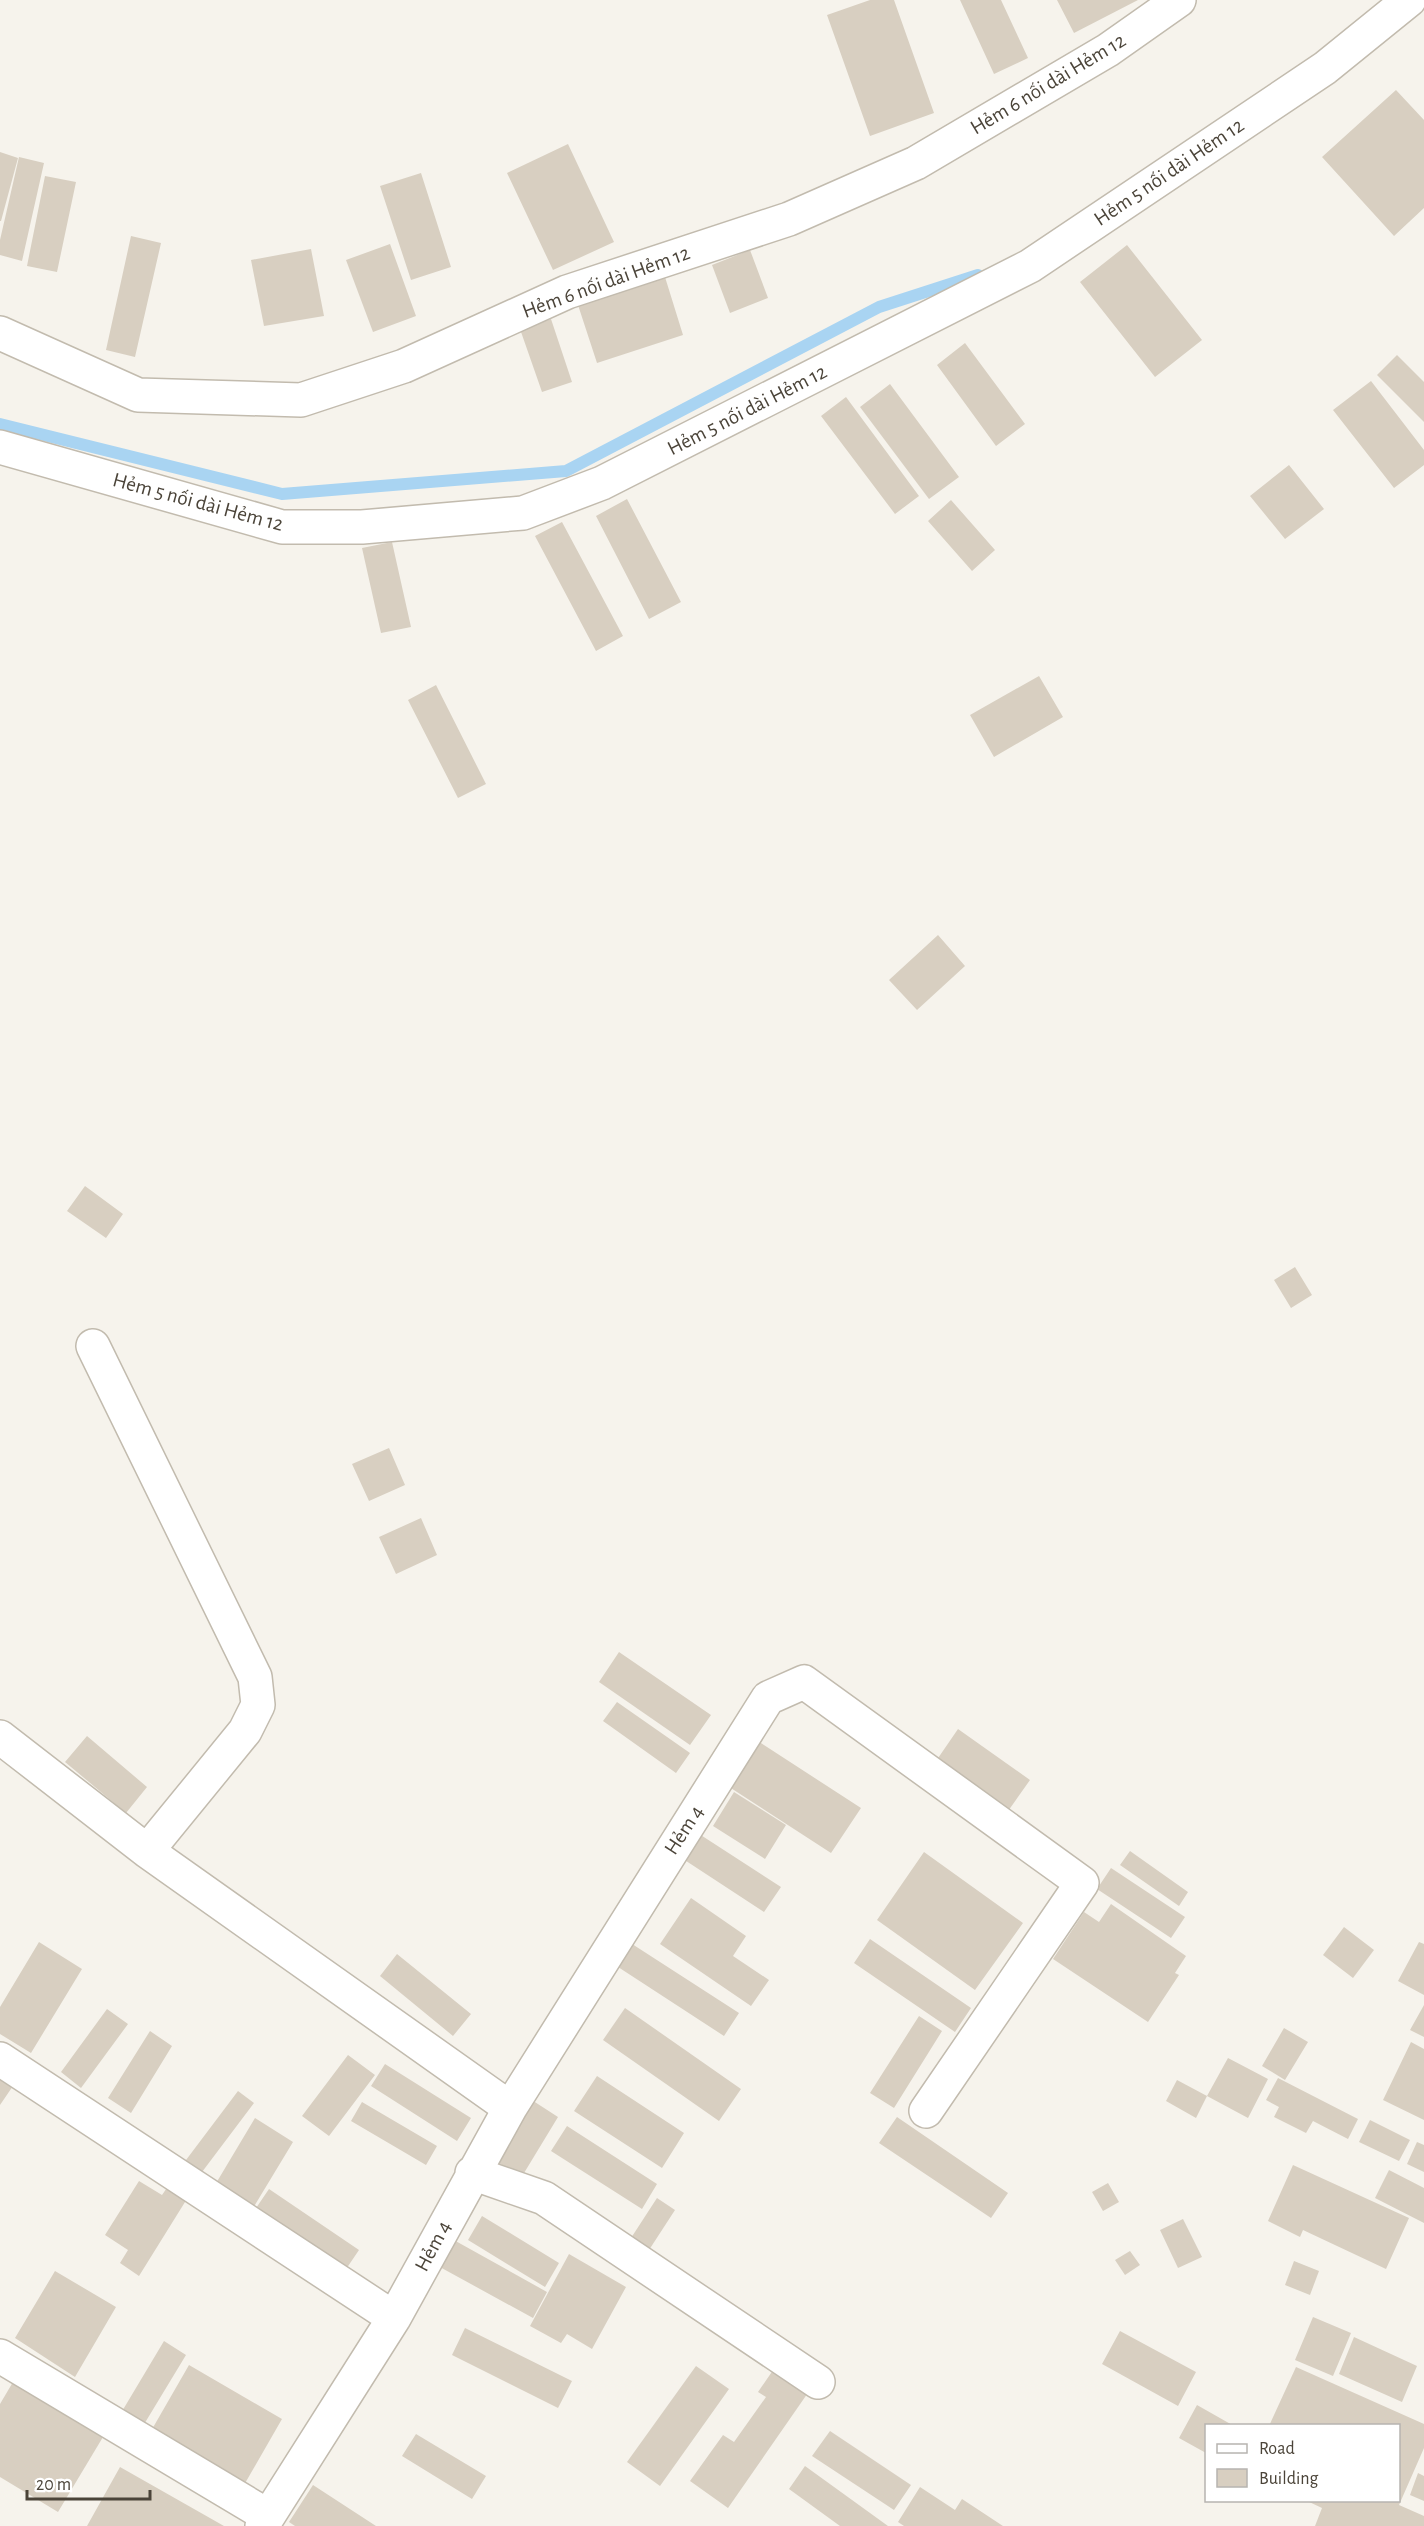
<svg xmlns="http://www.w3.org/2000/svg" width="1424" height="2526" font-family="'Alegreya Sans',sans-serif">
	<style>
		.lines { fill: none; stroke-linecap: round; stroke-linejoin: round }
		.stream { stroke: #a9d4f2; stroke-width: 12 }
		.building { fill: #d8cfc1 }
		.minor-casing { stroke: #c2bbae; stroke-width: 36 }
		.minor { stroke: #fff; stroke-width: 33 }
		.labels { text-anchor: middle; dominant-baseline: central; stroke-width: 6; stroke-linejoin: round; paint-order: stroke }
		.street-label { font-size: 21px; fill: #4b4439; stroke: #fff }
	</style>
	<rect width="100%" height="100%" fill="#f6f3ec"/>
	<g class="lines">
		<path class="stream" d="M0 424 282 494 566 471 879 307 978 275"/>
	</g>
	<path class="building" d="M870 0H894L934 113 870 136 827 15Z
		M960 0H1001L1028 58 994 74Z
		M1057 0H1138L1074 33Z
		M1396 90 1424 120V208L1394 236 1322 157Z
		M568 144 614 242 553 270 507 173Z
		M0 152 18 158 1 221H0Z
		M19 157 44 163 22 261 0 255V240Z
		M421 173 451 267 411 280 380 186Z
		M45 176 76 182 57 272 27 266Z
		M131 236 161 243 135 357 106 350Z
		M390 244 416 316 373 332 346 260Z
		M1127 245 1202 340 1155 377 1080 282Z
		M311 249 324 316 264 326 251 260Z
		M750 250 768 298 730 313 712 265Z
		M665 277 683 335 597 363 578 305Z
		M551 319 572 382 542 392 520 329Z
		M965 343 1025 424 996 446 937 365Z
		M1397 355 1424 382V422L1377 375Z
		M1371 381 1424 450V465L1394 488 1333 410Z
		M890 384 959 477 929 499 860 407Z
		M846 397 919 496 895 514 821 416Z
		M1289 465 1324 509 1285 539 1250 496Z
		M627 499 681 602 649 619 596 516Z
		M951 500 995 550 972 571 928 521Z
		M562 522 623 636 596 651 535 536Z
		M392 542 411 627 381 633 362 548Z
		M1039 676 1063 717 994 757 970 715Z
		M436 685 486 784 458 798 408 700Z
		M938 935 965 966 917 1010 889 980Z
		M85 1186 123 1214 106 1238 67 1211Z
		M1295 1267 1312 1295 1291 1308 1274 1280Z
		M389 1448 405 1485 369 1501 352 1464Z
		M421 1518 437 1555 396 1574 379 1537Z
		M619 1652 711 1715 690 1745 599 1682Z
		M617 1702 690 1753 676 1773 603 1721Z
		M958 1729 1030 1780 1006 1814 934 1764Z
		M87 1736 147 1787 126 1813 65 1762Z
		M750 1736 861 1808 831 1853 720 1781Z
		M734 1792 786 1825 765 1859 713 1826Z
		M693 1830 781 1887 764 1912 677 1855Z
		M1130 1851 1188 1892 1179 1906 1120 1865Z
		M924 1852 1023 1923 975 1990 877 1920Z
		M1111 1868 1185 1917 1171 1938 1097 1889Z
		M691 1898 746 1936 733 1956 769 1980 751 2006 660 1944Z
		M1111 1904 1186 1956 1175 1973 1179 1975 1148 2022 1053 1959 1084 1912 1099 1922Z
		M1344 1927 1374 1950 1353 1978 1323 1955Z
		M870 1939 971 2008 955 2032 854 1963Z
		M39 1942 82 1969 31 2053 0 2034V2007Z
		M629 1942 739 2013 724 2036 615 1965Z
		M1419 1942 1424 1944V1995L1398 1981Z
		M397 1954 471 2014 453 2036 380 1976Z
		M1424 2005V2037L1410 2030Z
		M625 2008 741 2089 719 2121 603 2040Z
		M107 2009 128 2024 81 2088 61 2072Z
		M919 2016 942 2031 894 2108 870 2093Z
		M1284 2028 1308 2042 1285 2080 1262 2066Z
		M150 2031 172 2046 131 2113 108 2098Z
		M1411 2042 1424 2049V2120L1383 2100Z
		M348 2055 375 2075 329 2136 302 2116Z
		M1228 2058 1268 2079 1248 2118 1207 2096 1196 2118 1166 2101 1177 2080 1207 2096Z
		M385 2064 471 2118 457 2141 371 2086Z
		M0 2073 15 2083 0 2105Z
		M597 2076 684 2133 662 2168 574 2111Z
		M1278 2078 1358 2119 1348 2139 1313 2121 1306 2133 1274 2117 1279 2107 1266 2100Z
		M238 2091 254 2103 199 2176 183 2164Z
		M524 2095 558 2117 521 2178 487 2155Z
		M362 2102 437 2146 426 2165 351 2121Z
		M897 2117 1008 2193 991 2218 879 2143Z
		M255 2118 293 2142 247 2218 209 2195Z
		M1370 2120 1410 2140 1399 2161 1359 2142Z
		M567 2126 657 2184 642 2209 551 2151Z
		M1417 2142 1424 2145V2172L1407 2164Z
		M1293 2165 1409 2218 1386 2269 1303 2230 1300 2237 1268 2221Z
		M1389 2170 1424 2188V2223L1375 2198Z
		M139 2181 162 2195 171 2182 190 2194 139 2276 120 2263 128 2250 105 2235Z
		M1108 2183 1119 2202 1103 2211 1092 2192Z
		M269 2189 359 2250 340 2278 250 2217Z
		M657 2198 675 2210 649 2250 631 2238Z
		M482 2216 559 2263 545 2287 468 2240Z
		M1183 2219 1202 2257 1178 2268 1160 2230Z
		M452 2239 547 2292 533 2318 438 2266Z
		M1130 2251 1140 2265 1125 2275 1115 2260Z
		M569 2254 626 2287 592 2349 567 2334 561 2343 530 2326Z
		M1294 2261 1319 2271 1310 2295 1285 2285Z
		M55 2271 116 2307 75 2377 15 2338Z
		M1313 2317 1351 2333 1333 2376 1295 2360Z
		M465 2328 572 2381 558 2408 452 2355Z
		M1120 2331 1196 2372 1178 2406 1102 2364Z
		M1354 2337 1417 2366 1402 2402 1339 2374Z
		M164 2341 186 2355 143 2426 121 2413Z
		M778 2363 812 2387 728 2508 690 2481 723 2435 734 2442 766 2397 758 2392Z
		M189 2365 282 2419 244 2485 151 2431Z
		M696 2366 729 2389 660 2486 627 2462Z
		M1296 2367 1424 2424V2448L1399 2505 1424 2516V2526H1315L1322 2508 1305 2500H1398V2426H1269Z
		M13 2382 103 2437 58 2512 0 2477V2404Z
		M1197 2405 1234 2426H1206V2453L1179 2438Z
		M830 2431 911 2485 894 2510 812 2456Z
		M416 2434 486 2476 472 2499 402 2456Z
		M805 2466 888 2526H840L789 2489Z
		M120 2467 224 2526H87Z
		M1418 2473 1424 2476V2501L1410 2495Z
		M313 2485 376 2526H295L289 2522Z
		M920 2487 955 2510 962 2499 1003 2526H904L898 2522Z"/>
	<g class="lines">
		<defs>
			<path id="minor" d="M0 333 138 395 301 400 404 366 567 292 789 219 916 163 1108 50 1179 0
				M0 447 282 527H362L523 513 602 483 1030 266 1325 68 1409 0
				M93 1346 255 1677 258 1705 245 1731 147 1851 510 2108
				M0 1737 147 1851
				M0 2059 394 2318
				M472 2173 544 2198 818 2382
				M0 2356 268 2516
				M262 2526 394 2318 510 2108 768 1698 804 1682 1082 1883 926 2111"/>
		</defs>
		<use href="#minor" class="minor-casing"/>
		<use href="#minor" class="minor"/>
	</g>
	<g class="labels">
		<g class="street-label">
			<text transform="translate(1048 84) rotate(-31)">Hẻm 6 nối dài Hẻm 12</text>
			<text transform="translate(1169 172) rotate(-34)">Hẻm 5 nối dài Hẻm 12</text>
			<text transform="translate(606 282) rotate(-20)">Hẻm 6 nối dài Hẻm 12</text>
			<text transform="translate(747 410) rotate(-27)">Hẻm 5 nối dài Hẻm 12</text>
			<text transform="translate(198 502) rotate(15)">Hẻm 5 nối dài Hẻm 12</text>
			<text transform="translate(684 1830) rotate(-57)">Hẻm 4</text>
			<text transform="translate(433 2246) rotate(-62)">Hẻm 4</text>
		</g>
	</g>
	<rect x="1205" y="2424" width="195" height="78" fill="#ffffff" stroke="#b7b4b0" stroke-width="1.5"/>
	<rect x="1217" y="2444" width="30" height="9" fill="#ffffff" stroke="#b7b4b0" stroke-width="1.5"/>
	<text x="1259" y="2454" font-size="18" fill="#4b4439">Road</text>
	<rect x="1217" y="2469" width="30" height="18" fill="#d8cfc1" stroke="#b7b4b0" stroke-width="1.5"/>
	<text x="1259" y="2484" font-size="18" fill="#4b4439">Building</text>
	<path d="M27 2490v9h123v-9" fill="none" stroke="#4b4439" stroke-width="3"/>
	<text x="36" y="2490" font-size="18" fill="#4b4439" stroke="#ffffff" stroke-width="4.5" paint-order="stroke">20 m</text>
</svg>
